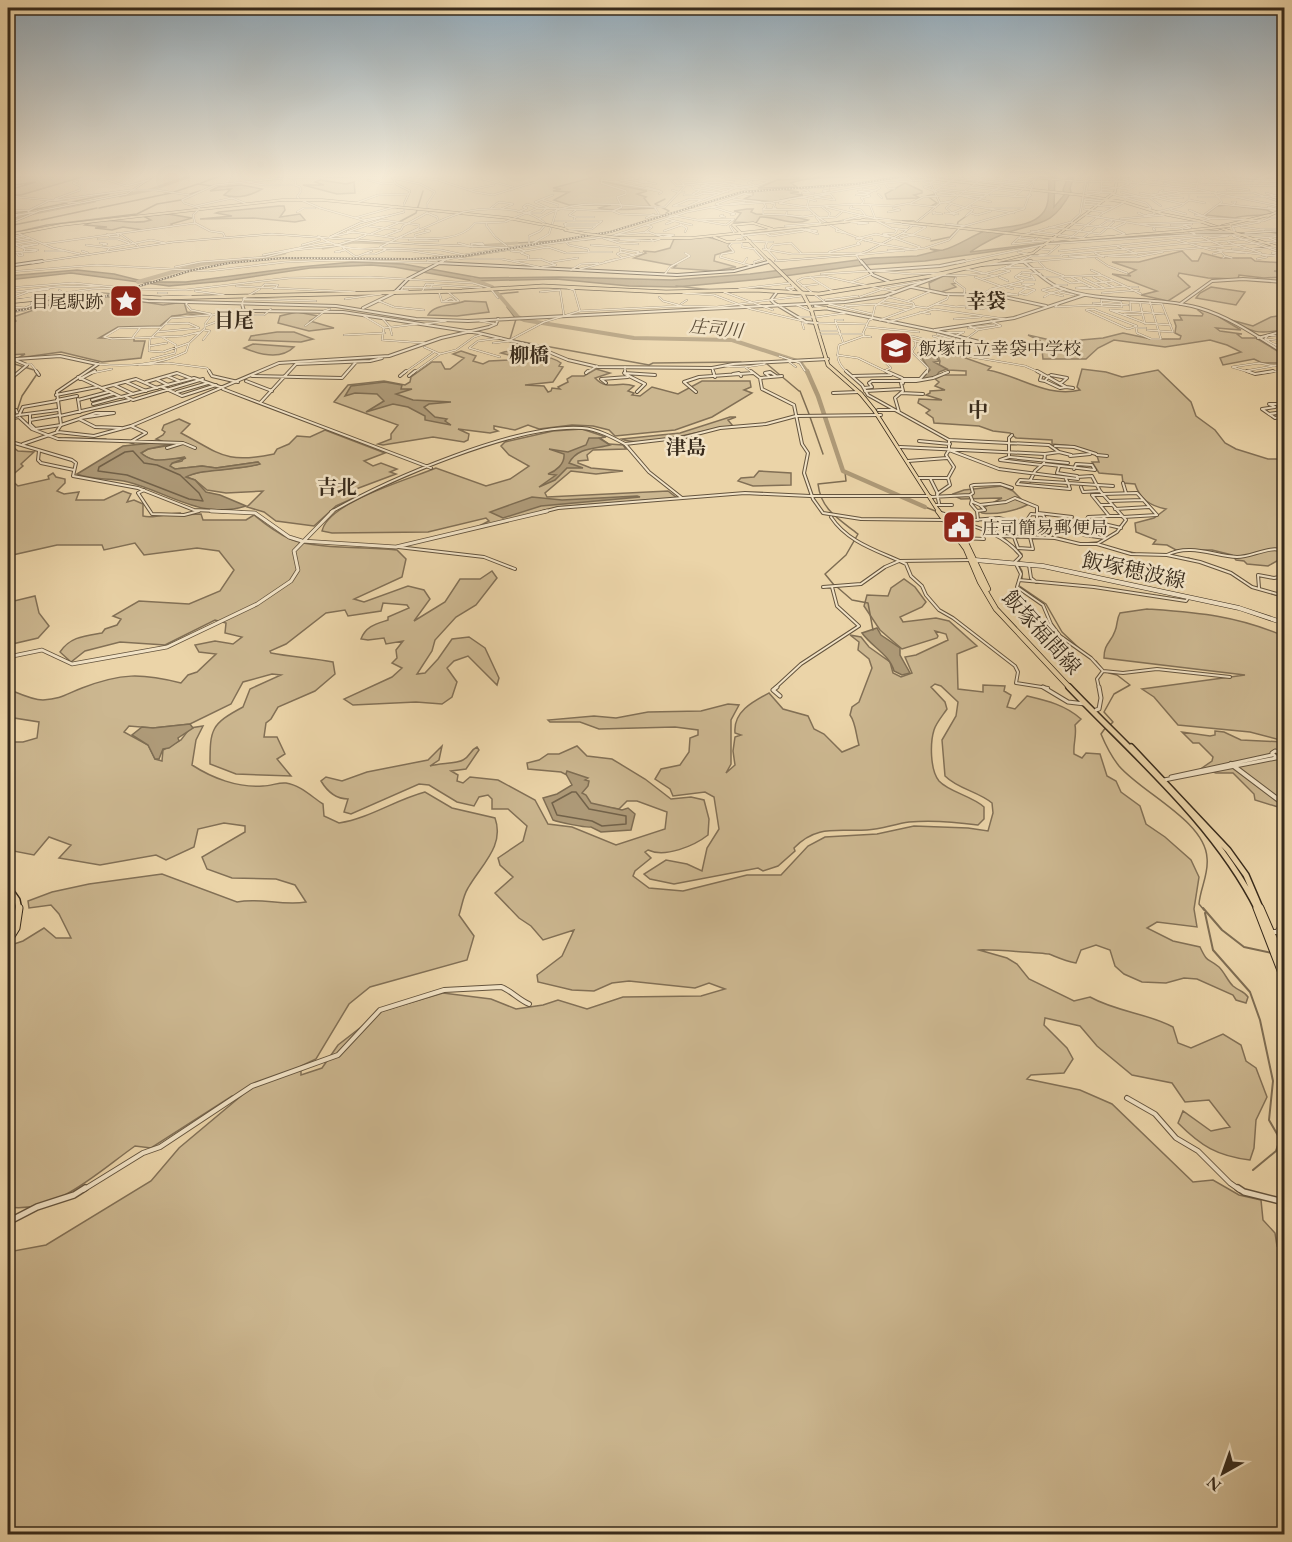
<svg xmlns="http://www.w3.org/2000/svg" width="1292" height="1542" font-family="'EB Garamond','Noto Serif JP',serif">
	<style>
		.green { fill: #ccb790; stroke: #827056; stroke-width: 1.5 }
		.water { fill: #ae9a78; stroke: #7e6d53; stroke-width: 1.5 }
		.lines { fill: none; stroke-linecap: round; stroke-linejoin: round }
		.shore { stroke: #72624a; stroke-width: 1.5 }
		.stream-far1 { stroke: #7e6d53; stroke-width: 1.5 }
		.stream { stroke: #7e6d53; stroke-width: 2 }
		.river-far2 { stroke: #ae9a78; stroke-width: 3 }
		.river-far1 { stroke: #ae9a78; stroke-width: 4 }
		.river { stroke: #ae9a78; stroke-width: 4.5 }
		.pedestrian-casing { stroke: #64543e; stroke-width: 2 }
		.minor-far4-casing { stroke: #64543e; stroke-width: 2 }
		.minor-far3-casing { stroke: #64543e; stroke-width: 4 }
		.minor-far2-casing { stroke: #64543e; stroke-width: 5 }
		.minor-far1-casing { stroke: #64543e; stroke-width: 6 }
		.minor-casing { stroke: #64543e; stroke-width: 8 }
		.tertiary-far3-casing { stroke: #64543e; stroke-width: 2 }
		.tertiary-far2-casing { stroke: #64543e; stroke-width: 4 }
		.tertiary-far1-casing { stroke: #64543e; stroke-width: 4.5 }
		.tertiary-casing { stroke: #64543e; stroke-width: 6 }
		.secondary-far2-casing { stroke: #372a1b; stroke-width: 2 }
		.secondary-far1-casing { stroke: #372a1b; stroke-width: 4 }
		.secondary-casing { stroke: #372a1b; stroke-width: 5 }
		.primary-far4-casing { stroke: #372a1b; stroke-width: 3 }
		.primary-far3-casing { stroke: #372a1b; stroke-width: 4.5 }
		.primary-far2-casing { stroke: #372a1b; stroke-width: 6 }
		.primary-far1-casing { stroke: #372a1b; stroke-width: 8 }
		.primary-casing { stroke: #372a1b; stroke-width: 9 }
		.trunk-far1-casing { stroke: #372a1b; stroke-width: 3 }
		.trunk-casing { stroke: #372a1b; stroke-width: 4.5 }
		.pedestrian { stroke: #f2e3c6; stroke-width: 1.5 }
		.minor-far4 { stroke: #f2e3c6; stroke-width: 1.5 }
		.minor-far3 { stroke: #f2e3c6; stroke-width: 2 }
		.minor-far2 { stroke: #f2e3c6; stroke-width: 3 }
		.minor-far1 { stroke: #f2e3c6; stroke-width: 4 }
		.minor { stroke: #f2e3c6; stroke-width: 5 }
		.tertiary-far3 { stroke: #f2e3c6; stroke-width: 1.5 }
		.tertiary-far2 { stroke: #f2e3c6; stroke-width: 2 }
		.tertiary-far1 { stroke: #f2e3c6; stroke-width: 3 }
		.tertiary { stroke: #f2e3c6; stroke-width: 4 }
		.secondary-far2 { stroke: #f2e3c6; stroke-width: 1.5 }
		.secondary-far1 { stroke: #f2e3c6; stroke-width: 2 }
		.secondary { stroke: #f2e3c6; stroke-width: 4 }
		.primary-far4 { stroke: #ebd4a8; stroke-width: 2 }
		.primary-far3 { stroke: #ebd4a8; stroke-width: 3 }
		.primary-far2 { stroke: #ebd4a8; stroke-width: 4.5 }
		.primary-far1 { stroke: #ebd4a8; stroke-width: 5 }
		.primary { stroke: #ebd4a8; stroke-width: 7 }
		.trunk-far1 { stroke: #ebd4a8; stroke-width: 2 }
		.trunk { stroke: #ebd4a8; stroke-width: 3 }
		.rail-casing { stroke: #372a1b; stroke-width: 2 }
		.rail { stroke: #f2e3c6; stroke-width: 1.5; stroke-dasharray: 1.5; stroke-linecap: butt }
		.minor-bridge-far1-casing { stroke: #64543e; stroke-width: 2; stroke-linecap: butt }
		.minor-bridge-casing { stroke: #64543e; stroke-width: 4; stroke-linecap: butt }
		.trunk-bridge-casing { stroke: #372a1b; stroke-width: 3; stroke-linecap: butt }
		.minor-bridge-far1 { stroke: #f2e3c6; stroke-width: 1.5 }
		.minor-bridge { stroke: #f2e3c6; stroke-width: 2 }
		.trunk-bridge { stroke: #ebd4a8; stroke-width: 2 }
		.labels { text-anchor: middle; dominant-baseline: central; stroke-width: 5; stroke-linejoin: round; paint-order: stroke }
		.far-poi-label { font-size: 18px; fill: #372a1b; stroke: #f2e3c6; text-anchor: start }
		.far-water-label { font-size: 18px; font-style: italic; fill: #5b4c37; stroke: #f2e3c6 }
		.far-quarter-label { font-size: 20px; font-weight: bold; fill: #372a1b; stroke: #f2e3c6 }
		.street-label { font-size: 21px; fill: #372a1b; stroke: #f2e3c6 }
	</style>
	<rect width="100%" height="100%" fill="#ebd4a8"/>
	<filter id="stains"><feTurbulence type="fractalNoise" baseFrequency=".00333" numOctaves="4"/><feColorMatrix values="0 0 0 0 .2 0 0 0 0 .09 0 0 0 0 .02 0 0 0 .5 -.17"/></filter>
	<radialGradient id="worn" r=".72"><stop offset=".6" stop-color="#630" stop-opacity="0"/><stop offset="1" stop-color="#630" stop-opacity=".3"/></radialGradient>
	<path class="green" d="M17 174H92L21 195H8V190L36 182 8 186V178L29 176Z
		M787 174H862L867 175C844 179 812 175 791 183L797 187 758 188 777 180 800 179Z
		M602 175 600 181 647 191 637 194 646 197 644 198 651 207 655 208C642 208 607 212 599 208L611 205H569L554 200 569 192 553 191 561 189 553 188Z
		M320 180 346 184 354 182 355 193 337 194 303 185H324L315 182Z
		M905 183 922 191V193L914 195 920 198 887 199 885 194Z
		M241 185 262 189C250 196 237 199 224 195L231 189 210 191 218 187Z
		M781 189 799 192 790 193 803 195 773 202 744 199 753 195V192L748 191Z
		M1227 205 1267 210 1273 213C1261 217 1246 214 1235 218L1205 215 1217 206Z
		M279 206H284L285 210 280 217 300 214 305 220 295 222 254 218 200 219 232 216 216 213 219 212Z
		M747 209H753L751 212 756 214 784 215 808 220C793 227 776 216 760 217L756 223 734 222 741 213 734 211Z
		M168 214 192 218 171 224 173 226 143 230 123 227 112 230 95 228 107 227 85 225C106 214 130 227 151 220L143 216Z
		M707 237 731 243 728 246 731 250 715 255 714 261 736 267 715 271 673 268 676 266 634 258 646 253 643 251 655 252 670 248 674 239Z
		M1182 251 1192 261H1198L1202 253 1221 258H1251L1255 261 1284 263V271H1274L1284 273V277L1264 278 1239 275 1238 279 1208 278 1179 273 1178 276 1190 287 1168 301 1141 295 1157 291 1112 274 1131 276 1128 274 1136 270 1112 262H1139Z
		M943 276 955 277 954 281 957 283 952 284 956 287 941 292 930 290 929 283Z
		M1211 287 1245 292 1236 305 1196 298 1200 293Z
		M106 296 163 305 184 302 187 312 209 314C196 318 194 313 187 314 181 315 179 316 172 316L160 326 118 327 99 338H134V341H145L141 358 102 362 61 352 18 358 25 354 8 355V349L14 344H8V325L16 321 13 317 34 310 30 306 33 305 32 303 60 298 79 302Z
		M465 301 486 302 489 312 457 316 428 315C434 304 453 306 465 301Z
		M1201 309 1216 315 1241 330 1216 328 1220 331 1242 334H1237L1242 338H1256L1284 355V363H1262L1254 359 1223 365 1220 358 1241 352 1227 345 1210 340 1165 347 1114 340 1098 348 1086 359H1043L1041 341 1028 335 1059 342 1103 338 1123 333 1151 339H1180L1181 336 1175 333 1176 326 1174 320H1182L1179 315 1202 316 1203 314 1198 310Z
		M297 312 318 316 310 321 334 328 309 331 278 323 280 316Z
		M1284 315V323L1278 326 1283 330C1258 334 1252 333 1231 320L1253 326 1271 317Z
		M277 332H294L313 339 301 342 249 340 251 336Z
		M253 344 294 347C280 361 256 353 244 348Z
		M943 350 991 367 988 370C1020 376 1047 398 1080 390L1077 387 1082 369 1106 372 1122 377 1158 370 1191 402 1196 416 1215 430 1225 443 1236 449 1268 459H1284V557L1268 566 1247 564 1244 561 1236 560 1232 555 1212 550H1176L1167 545 1153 544 1156 540 1136 532 1135 523 1154 518 1166 509C1150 506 1140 499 1135 484L1123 483 1122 475 1099 473 1092 462H1099L1096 453 1073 446 1052 444V440L1016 438 1010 433 993 431 979 426 934 423 933 418 926 413 930 410 918 403 919 399 942 400 926 395 930 393V391L945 390 935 386 939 382 935 379 944 375H966V371L948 370 939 366 940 361 936 351Z
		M461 351 476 356 473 361 483 364 489 361 509 360 513 356 501 353C513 348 550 355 561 363L559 366 563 367 553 382 525 385 544 386 548 392 551 391 552 388 560 389 558 387 568 382 567 379 572 376H584L596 369 610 373 595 378C608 392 618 380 634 386L628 391 634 393 632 395 640 396 652 387 678 394 702 381H750L751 387 744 390 752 393 712 417 675 430 615 436 609 430 593 426 572 425 539 429 528 425 515 430 494 426V429L498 431 490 433 458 429 469 434 468 440 464 442 433 437 383 445 378 444 391 439V434L398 425 334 402 348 385 384 381 405 385 410 382 411 377 432 362H441L445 369H450L464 358 453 354Z
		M730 417H736L728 420 733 426C708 428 643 449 622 439L680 433Z
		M179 419 190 424 181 433C221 454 225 464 274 454L277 449 289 444 297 436 310 437 325 430 385 453 364 461 373 466 381 463 397 469 390 472 396 474 356 489 358 496 336 506 314 526 276 521 264 512 247 507 263 491 226 493 207 490 195 480 186 477C202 468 237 471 259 464L258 462 216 468 202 466 175 469 169 466 173 463 182 461 184 457C168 461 154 464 141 453L148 449 172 445 156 439 163 435 165 432 162 430 164 425Z
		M582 429 606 437 600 438 609 444 623 445 626 449 593 450 587 455 588 460 578 461V463L591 468 623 471 596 474 571 471 545 493 547 497 668 491 677 498 558 507 479 528 477 527 489 521 486 518 428 532 332 533 322 531C328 502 410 479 436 468L486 486 510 479 529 466 509 455 501 446 505 442 553 431Z
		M8 443 18 451 34 452 21 464 23 466 9 478 18 486 49 479 48 476 53 473 56 477 65 479V483L57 491 64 494 79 492 76 500H104L123 491 131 494 127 502 134 500 143 504V516C154 519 168 513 180 513L179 515 201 514 203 520H246L254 515C265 524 277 533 290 539 313 549 370 547 397 550L406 559 402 577 354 599 364 602 408 586 424 590 430 599 414 621 445 602 460 579H480L492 571 497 578 476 605 456 617 435 640 432 651 417 674 425 673 438 659 452 639 469 637 485 648 499 678 497 685 468 656 454 661 447 668 457 682 452 697 442 704 416 702 353 705 344 699 392 677 402 668 392 663 397 658 396 650 403 641 386 644 384 638 368 640 361 639C366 626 376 624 388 620V617L409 608 407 605 383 603 381 611 348 616 345 610 326 613 286 644 270 651 271 653C292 657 312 658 333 662L335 674 315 691 278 707 271 719 266 723 264 737H277L285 754 277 759 291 776 236 774 210 764C210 729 211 724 243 707L250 689 281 675 272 674 243 682 231 704 190 724 153 728 129 726 124 732 148 745 155 759 162 761 163 750 181 740 190 728 203 726 196 740 192 765C212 778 238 788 263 786 271 786 279 782 286 783 300 785 312 797 323 804L324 816 339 823C370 818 395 800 425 792L452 808 495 818C505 846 481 865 468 888 463 896 462 906 459 915L474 936 467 960 370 987 349 1004 316 1059 301 1066V1075L322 1068 338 1045 382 1011 443 993 491 999 516 1009 543 1005 558 1000 587 1009 623 997 701 996 725 989 709 983 695 988 629 981 612 983 594 991 572 990 538 982 537 975 562 956 574 930 543 940 531 926 519 918 495 893 513 877 500 865 498 858 523 841 527 826 508 809H492V799L488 795 479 797 474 806 457 802 429 785 419 784 351 814 344 812 348 799C336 799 327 791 321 781L326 777 342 781 367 772 428 760 442 746 439 760 430 766C440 763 456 764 463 760 470 757 470 750 477 747L479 750 466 769 451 771 458 775 457 781 463 783 470 777 498 780 535 800 548 824 572 827 616 845 665 829 667 812 637 801H627L619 809 592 805 581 796 579 781 561 772 528 769 527 763 539 760 548 754H559L577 746 587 756 612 759 645 779 671 799 691 797 704 800 709 819 708 835C694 846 665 858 648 850L645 852 651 858 635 871 633 876 649 888 683 891 747 875H781L808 846 825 837 877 834 914 826 968 828 988 831 993 813 992 803C977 791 958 789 945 776L942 740 956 716 958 702 941 686 935 684 931 687 945 702 947 709C943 715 936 723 934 730 930 743 930 770 939 781 949 792 972 796 984 807V819L978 825C956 822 931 820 909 822 895 824 881 829 867 830 838 832 817 824 794 848L795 851 778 866 763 871 758 868 674 884 650 879 644 874 666 860 687 864 702 871 707 848 719 829 714 797 705 792 673 796 670 789 655 779 661 769 680 765 689 752 690 738 698 735V730L675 727 599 729 580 722H550L548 720 594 716 616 718 648 712 701 711 728 704 739 705 731 720V764L726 773 735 765 733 751 735 737 741 735 735 733C733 712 752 702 769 693L783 709 808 716 814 729 824 734 842 752 859 745C856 736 856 723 850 715L852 707 859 702 872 668 869 659 858 650 859 642 850 635 861 637 869 647 890 662 893 673 901 677 912 673 905 657 916 655 948 640 946 634 935 631 938 636 937 638 902 649 880 630 864 606 867 595 888 596 891 588 904 579 915 587 926 602 922 607 900 617 903 622 936 618 949 621 977 646 957 654 958 689 983 692V685L1005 686 1004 691 1011 695 1007 707 1015 709 1027 696C1048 701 1065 705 1081 719L1075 725C1077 736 1073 743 1074 754L1082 758 1086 753 1100 754 1107 776 1116 781 1121 792 1140 806 1146 824 1165 837 1191 860 1199 877 1194 909 1197 927 1157 922 1147 928 1173 941 1200 947C1208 964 1207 957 1219 967 1225 973 1227 980 1233 986 1239 991 1244 991 1248 997L1246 1003 1236 1000 1233 995 1197 979 1184 978 1166 983 1142 982 1124 974 1115 966 1110 950 1096 945 1081 950 1076 963C1065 961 1059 958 1049 954 1044 953 983 949 979 950L1007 958 1017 964 1029 979 1074 1001 1090 997C1117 1012 1147 1013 1173 1027L1178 1043 1191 1048 1223 1034 1241 1045 1246 1061 1256 1068 1267 1097 1256 1120 1254 1148 1250 1160C1217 1156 1201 1146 1178 1123L1183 1111 1211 1131 1230 1127 1209 1100 1185 1102 1172 1083 1132 1075 1097 1046 1080 1026 1045 1018 1044 1025 1067 1048 1073 1059 1064 1073 1031 1075 1027 1079 1080 1090 1112 1104 1193 1182 1213 1180 1239 1195 1261 1200 1263 1220 1275 1233 1277 1246 1284 1252V1534H8V1252L46 1245 151 1181 179 1148 241 1096H232L151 1148 135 1146C98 1172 56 1214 8 1207V946L23 941 44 928 56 938H71L59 914 51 905 29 908 28 901 52 892 89 884 162 874 237 902C260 897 281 906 306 902L295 885 276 879 232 878 207 869 202 857 245 832V826L224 823 198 829 194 847 166 860 156 855 100 865 59 858 71 845 49 837 34 855 8 850V742H23L37 738 39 722 8 717V689C18 693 32 700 43 700 62 699 66 694 82 688 121 673 141 673 181 683L188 675 197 672 216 654 199 652 195 645 215 641 233 644 242 637 225 633 226 623 215 620 165 645 120 642 85 651 71 662 60 652C70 637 84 636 102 633L105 629 117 625 121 619 113 616 139 601 189 604 220 591 234 570 219 551 197 548 144 555 135 543 104 550 102 545H57L8 556Z
		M759 471 791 473V485L753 486 738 481 741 478 754 477Z
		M1002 486 1013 491 1027 505C1015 511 996 515 982 513L979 510 1002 498 961 499 954 496 953 494 964 490Z
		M35 596 39 613 49 626 38 638 8 645V600L10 602Z
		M1147 609C1200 613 1234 615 1284 636V741L1250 732 1178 725 1154 697 1142 689 1245 675 1104 658C1104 643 1111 643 1115 631 1118 624 1116 620 1120 613Z
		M1215 731 1224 732 1241 740 1284 742V816L1278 807 1255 800 1254 794 1233 773H1216L1202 768 1212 761 1213 757 1199 743H1193L1182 732 1210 736 1215 735Z"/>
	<path class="water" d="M1049 174H1055L1054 207 1065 194 1063 190 1069 174H1075L1070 188 1071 192C1054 223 1044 222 1012 231 999 235 982 244 970 252L1054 242 1160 235 1271 232 1284 234 1267 232 1249 234 1161 235 1052 243 925 261 863 265 763 279 676 287 629 286 556 279 474 281 394 267 371 265 310 268 225 281 169 286 71 273 8 280V276L77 270 114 274 146 282H186L300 267 353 262 403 264 480 278 559 277 672 280 750 274 873 258 917 256 937 251 930 249C934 249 938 251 943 250 958 246 971 236 985 231 1002 226 1030 228 1042 214 1051 205 1048 187 1049 174Z
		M921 351 932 352 939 361 934 362 947 369 939 372 935 378 922 379 930 370 918 353Z
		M385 382 402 385 401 389H412L396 394 413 400 451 402 429 404 424 407 435 417 447 419 445 421 451 425 425 420V416L408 407 393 404 366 412 384 401 377 394 355 393 345 396 351 386Z
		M589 438H599L610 445C595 449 578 447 569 463L583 468H567L555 480 539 487 556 475 548 474C556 471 565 464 564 454L549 449 568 452 586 445Z
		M152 443 172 444 148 449 141 453C156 466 169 457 186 458L172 463 170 466 175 469 202 466 216 468 258 462 260 464C238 471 203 468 186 477L195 480 206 492 220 495 246 506C201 520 170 493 128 482 111 477 93 481 77 474L123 446Z
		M637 496 640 497 541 506 503 518 490 512 532 497 562 500Z
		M877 628 881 635 900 648V655L910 673 902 675 894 671C890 655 872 647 862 633Z
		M190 724 193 728 178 738 179 741 169 748 163 749 159 759H155L148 745 132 735 142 727 153 728Z
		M567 771 588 778 585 780 589 781 588 786 582 793 586 795 591 803 622 810 628 808 635 814 631 830 601 832 591 827C586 828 558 822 553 820L543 798 557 794 572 785 566 774Z"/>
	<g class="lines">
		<path class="shore" d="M133 451 144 463 157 465 180 475 199 493 203 501 189 499 127 475 98 471 99 467 125 452Z
			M572 792H576L589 809 626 816V824L602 826 592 821 557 815 552 803Z"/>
		<path class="stream-far1" d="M201 183 225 174
			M139 186 158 174
			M174 192 198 184 212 186
			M190 194 200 191
			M665 199 655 204 669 211 666 213
			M72 202 109 194
			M157 204 181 200
			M931 206 937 203 927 196 935 194
			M99 208 171 193
			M13 214 67 203
			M41 220 97 208
			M399 222 416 213 423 191
			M8 226 39 220
			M957 226 958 222 965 217
			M8 234 47 225 137 214 157 204
			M585 240 595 239
			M931 241 950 237 957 230
			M517 243 571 240
			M1030 255H1040
			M676 286 712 290
			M499 294 518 292
			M508 305 507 307 516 319 510 339
			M512 340 649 365 653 363 741 362
			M8 362 34 370
			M767 364 799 391
			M800 391 809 414
			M17 411 22 396 37 374
			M810 417 823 454
			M65 438 106 439
			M128 442 134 444
			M925 507 938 512
			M987 530 1009 535
			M1038 536H1053L1068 540
			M1004 538 1022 554 1018 564 1022 571V579
			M1085 543 1097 542 1106 546
			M1125 551 1135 553
			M1188 558 1229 571
			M834 585 825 574 846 555 858 534C839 519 821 510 818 484L846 481 845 472
			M1018 585 1046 604 1062 632 1080 649
			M837 587 852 600 868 603 873 630
			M1267 592 1279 596
			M1284 608 1278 614 1284 619
			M1096 661 1104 671
			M1109 673 1117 675 1130 685 1114 694 1104 712 1113 722 1110 725
			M1106 727 1101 734C1106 746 1111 756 1119 766 1142 793 1205 821 1207 858 1209 874 1200 889 1199 904L1204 910"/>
		<path class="stream" d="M1203 908 1222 930 1244 947 1272 953
			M1205 913 1213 950 1250 992 1260 1020 1273 1081 1269 1120 1280 1139 1276 1151 1253 1170"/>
		<path class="river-far2" d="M120 196 150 190 196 174
			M8 221 20 216 95 201
			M478 246 517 243
			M323 248 353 242 384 243
			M261 258 285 253
			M214 263 247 259"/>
		<path class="river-far1" d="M472 279 492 287 518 317 524 320 634 338 732 340 800 362 808 373
			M138 282 201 264 228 261"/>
		<path class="river" d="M807 371 818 396 843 471 925 507"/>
		<defs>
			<path id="pedestrian" d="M1141 183 1152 174"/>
			<path id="minor-far4" d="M289 174 296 182 295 185 300 187 301 191 297 197 299 198
				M623 174 638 177
				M638 174 642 175
				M652 174 669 177 690 174
				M664 174 672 176
				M702 174 770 181 767 182
				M728 174H746
				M991 174 1010 180
				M1089 174 1088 179 1091 180
				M1136 174 1148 175
				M1152 174 1199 178
				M1184 174 1200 177
				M1262 174 1284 179
				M1273 174 1284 176
				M1089 175 1118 177
				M1119 176 1145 178
				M1256 176 1266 178
				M676 177 669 178 677 186 715 182 749 187
				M907 177 915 178
				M1201 177 1229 180
				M392 178 420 184 435 192 427 204V213
				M636 178 647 182 636 184
				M854 178H888L889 174
				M888 178 904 174
				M1120 178 1132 182
				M95 179 108 180 126 186 149 180
				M629 179 643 182
				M1148 179 1200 184 1284 186
				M368 180 383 184 395 183
				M622 180 638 183
				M752 181 748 183 754 185
				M1254 181 1284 182
				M248 182 264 185H295
				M615 182 662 192 659 194
				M647 182 656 184
				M724 182 734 181
				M683 183 696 182 701 178
				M885 183 888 188 895 189
				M1164 183 1170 185
				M705 184C726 189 747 191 767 182
				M1088 184 1086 191 1114 193
				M706 185 701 186 728 192
				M731 185 748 191 746 193
				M860 185 890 180
				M931 185 924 187 937 192
				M685 186 678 179 702 178
				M692 186 694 189 720 193
				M955 186 925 182 920 177 927 175 1026 185
				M1101 186 1129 189
				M646 187 660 191
				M819 187 823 188H809L825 186
				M970 187 1017 192
				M1120 187 1129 184 1125 182
				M800 188 808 191
				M830 188 849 185
				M863 189 876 191
				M939 189 988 194
				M672 190 678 192
				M935 190 962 174
				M1101 190 1116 188
				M1128 190 1140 183
				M1227 190 1236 188 1249 190
				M858 191 870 193
				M679 192H684V195H694
				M809 192 802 193H814
				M826 192 823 191 829 190
				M939 192 955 194
				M1101 192 1102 176
				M1121 192 1141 197
				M1214 192 1222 202 1219 204
				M1218 192 1254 193 1284 203
				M1279 192H1282
				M1140 193 1151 195
				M1162 193 1159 192 1163 190
				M1266 193 1273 195
				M745 194 752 195
				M822 194H830
				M830 194 835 200 814 197Z
				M878 194 882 198
				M1112 194 1146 203 1151 208 1147 209
				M856 195 866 194
				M962 195 985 197
				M990 195 1027 197 1031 195
				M1086 195 1100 193
				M696 196 693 194 699 191
				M696 196 704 193 715 194
				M1123 196 1151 198
				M1156 196 1151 195 1175 191 1181 193
				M1013 197 1036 179
				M1167 197 1183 198
				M1198 197H1218
				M1218 197H1263L1284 194
				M1272 197 1284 199
				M1150 198 1161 206
				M1151 198 1186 192 1211 193
				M1157 198 1184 204
				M55 199 80 190V186L73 183 78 181
				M690 199 702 200 688 206H673Z
				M733 199 761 202
				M790 199 779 203 807 207 855 204 894 206 911 203 923 197 958 195 991 202
				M809 199 816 201
				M301 200 320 208
				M543 200 558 205V207
				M703 200 735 188
				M1189 200 1205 203
				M1084 201 1100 203
				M1103 201 1085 199 1084 204 1114 207
				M946 202 973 210 966 216
				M1232 202H1236L1233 205
				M764 203 766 207 763 209 809 210
				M771 203 775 204 773 208H776
				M730 204 745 202
				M910 204 936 207
				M951 204 946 208 952 213
				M1084 204V209L1103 212
				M861 205 864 201 861 198 870 196 866 194 880 188 876 185
				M870 205 875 218 891 220
				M852 206 850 208 861 210 865 215
				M972 206 1014 213
				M712 207 735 214 731 215
				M822 207 830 213 828 218
				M826 207 877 219
				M966 207 1003 185
				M1268 207 1276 209
				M491 208 499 202 513 204 501 209
				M549 208 535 202 553 195
				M655 208 659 214
				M985 208H1025
				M687 209 695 210
				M763 209V214L786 215
				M1171 210 1186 214
				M1189 210 1210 219
				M8 211 28 210
				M297 212 304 208H315
				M463 212C488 207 526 206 546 224L540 231 529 236V245
				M518 212 527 208 523 207 527 204 538 208
				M787 212 786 215 803 217 814 215
				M888 212 900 210 893 208
				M930 212H935L933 214
				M1157 212 1181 206 1189 200V193
				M30 213 28 211 48 201 131 190
				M427 213 437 217 438 220
				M529 213H541L546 209H544
				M935 213 942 214
				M945 213 958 214
				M971 213 977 215 991 211
				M1140 213H1138L1146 216
				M8 214 19 215 35 212
				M723 215 720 216 725 217
				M954 215 952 213 964 208
				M1086 215 1150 226 1180 228 1195 234
				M1147 215 1154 214V211
				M1195 215 1205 217
				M1204 215 1219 204 1282 210
				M675 216 697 220
				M575 217H594
				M540 218C579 194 622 208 665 207L685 186
				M646 218 654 214
				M819 218 836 217 842 212
				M8 219 17 216
				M667 219 692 225
				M734 219 726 225 697 220Z
				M1120 219 1164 215
				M364 220 387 216
				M574 220 575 217 569 215 576 210
				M694 220H697
				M555 221H602L592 229 569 230
				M877 221 891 228 907 230
				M838 222 860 216
				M851 222 868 223 858 224
				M885 222 926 227 912 235 900 238
				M487 223 486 225 495 237 507 246
				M566 223 565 226H595
				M564 224H598
				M666 224 674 221
				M680 224 687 228 685 232
				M946 224 964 226
				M1074 224 1113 228 1125 234 1116 236
				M1136 224 1200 222 1213 218 1263 221 1271 218H1284
				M1171 225H1183
				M369 226 398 230
				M730 226 734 233
				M795 226H785L821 223 816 217
				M1049 227 1100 234 1114 222
				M1098 227 1107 221H1112
				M1155 227 1153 229 1155 230
				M1241 227 1264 230
				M837 228 836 231 845 233
				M1114 228 1125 223
				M805 229 817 231 813 232
				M1184 229 1191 228 1183 225 1192 224
				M1260 229H1284
				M664 231 681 225
				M1031 231 1083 238 1097 227
				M1231 231H1235L1232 227 1260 222
				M1273 231H1284
				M347 232 382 220 419 225V228L380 247 386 250 412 251 464 259H502L543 268
				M648 232 663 237 669 236
				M1193 232H1231
				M409 233C427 229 440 219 458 214
				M903 233 930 239
				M1245 233 1274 231
				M107 234 110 237 119 236 117 233
				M371 234 398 223
				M656 234 674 235 669 236 673 238
				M767 234 771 236 804 231
				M616 235 649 232
				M748 235 802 229 818 234
				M1023 235 1071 222
				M318 236C338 249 359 251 382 248
				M385 236 401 230 403 226 427 213
				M1021 236 1012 244 1032 242
				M1233 236 1280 252 1272 253 1279 255
				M330 237 353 232 395 238
				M1201 237 1223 246
				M399 238C422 238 459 244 475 223L505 222 538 208 613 211
				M415 238V235L430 231 425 230
				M603 238 619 243 638 244
				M1019 238 1034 240 1037 238
				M1070 238 1103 213 1125 202V198
				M1208 238 1228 236
				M1269 238 1284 244
				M98 239H118L129 243
				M609 239 640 241
				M651 239 653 241 660 239
				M856 239 876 234 888 237
				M354 240 366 235
				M409 240 438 241
				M736 240 742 239V236
				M1034 240 1032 242 1053 240
				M1177 240 1211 250 1247 253
				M865 241 872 239
				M566 242 569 245 588 249 589 252H612
				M767 242H773
				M1215 242 1283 236
				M1228 242 1261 253
				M100 243 107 244 103 245
				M458 243 473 247
				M624 243 638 244
				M15 244 34 241
				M881 244 915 250 920 247 883 234 895 233 897 230 895 229
				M1047 244 1187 235H1284
				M86 245 110 248 107 251
				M302 245 320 240
				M472 245 471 244 482 243 484 245 476 244
				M591 245 619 247
				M22 246 38 244 23 247
				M1117 246 1137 254
				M110 248 151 240 165 243
				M343 248 356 257 372 251
				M382 248 441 250 464 255 532 244 549 234 557 209
				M517 248 525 251 521 253 529 256 528 259
				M620 248 621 252 617 254 623 258
				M26 249 38 250H35
				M620 249 639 252 637 253
				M754 249 763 259 754 262V265
				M763 249 792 254 861 253
				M1041 249 1052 250
				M1232 249H1245
				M1252 249 1284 246
				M769 250 773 245 791 243 802 254
				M888 250 904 251
				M24 251 25 249 9 242 30 238
				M45 251H64
				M82 251 88 253
				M511 251 521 252
				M525 251 548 247 566 253
				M1059 251 1202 237
				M340 252H335L345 250
				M621 252 634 255
				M829 252 860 244 857 243 862 240
				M1018 252 1027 254
				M8 253 36 251
				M17 253 19 256 23 255 21 252
				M567 253 589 252
				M1095 253 1104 257
				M366 254H375L385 250
				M1213 254 1221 252 1225 256 1223 258
				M263 255 329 242
				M1039 255 1048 254 1059 245
				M1061 255 1211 241
				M1262 255 1276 256
				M1030 256H1062
				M1069 256 1086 257
				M1108 256 1136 257 1163 252
				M1225 256 1232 258
				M1096 258 1108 266 1127 273
				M1257 259 1267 257
				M427 261 449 259
				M514 261 540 259 556 265 542 267
				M552 262 578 258
				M605 262 617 259
				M1039 262 1046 269 1064 276
				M743 264 747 258
				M752 266 720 257 722 254 734 252 729 246 732 243H742V247L755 249
				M175 267 200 262 266 257 294 250 334 246 354 240
				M1006 267 1045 269
				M580 269 642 253
				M966 269 995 276 1010 271 1001 269
				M571 270 581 264 598 263
				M1091 270 1100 274
				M876 271 912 274 943 273
				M8 272 97 265 208 271 285 262 336 260 439 263
				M1022 272 1041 274
				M665 274 670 267 690 256 685 253
				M821 274 870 271
				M942 275C978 277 999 273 1031 256
				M1018 275 1033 278
				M810 277 834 292
				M975 277 1000 286
				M999 277 1008 281
				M1044 277H1059
				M1071 277 1096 289 1125 286 1101 275 1059 277 1071 283 1081 282
				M1093 277 1114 287
				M803 278 824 276 896 292
				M956 278 954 281 965 289 964 294
				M1083 278 1104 288
				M982 279 995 276
				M1024 280H1035L1031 275
				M797 281 803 278
				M798 282 826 303
				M851 282 872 274
				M1095 283 1113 281
				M792 285 794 287 786 288 792 291
				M1010 285 1027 288
				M1056 285H1067
				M236 286 355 292
				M802 286 818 284
				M1025 286 1034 284H1022L1028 285
				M1058 286 1042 290 1051 293 1065 289
				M1125 286 1141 294
				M262 287 265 284 278 285 274 289
				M1006 287 1013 289
				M1089 287 1076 288 1095 289
				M1130 287H1138
				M8 288 73 283 135 289 186 290 289 278 370 277 473 283 490 288 498 298
				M430 288H441
				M885 288 925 281
				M1027 288 1035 290 1026 295 1019 293Z
				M739 289 790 283
				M59 290 65 294
				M195 291 224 295
				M395 291 408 290
				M401 291 403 287 430 288 433 284
				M422 292 426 284 482 288
				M439 292 442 302 459 301 448 292
				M540 292 560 290 564 316
				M724 292 773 310
				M992 292 1000 294 1004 291 995 289
				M1060 292 1074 295
				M8 293 56 287 100 286
				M158 293H167
				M683 293 714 295 751 309 803 321
				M1005 293 1018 295 1004 294Z
				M1102 293 1139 290
				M983 294 991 289 1023 281 1015 277 1021 273
				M1001 296 1004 294
				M162 297 191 296
				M659 297 663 301 682 306
				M860 297 883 289
				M889 297 913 303 915 307
				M1044 297 1051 293 1063 296
				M8 299 28 292 49 289
				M243 299 316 301
				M345 299 381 294
				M825 300 858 296
				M1101 300 1121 302 1122 307 1102 306Z
				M10 301 92 289 119 288
				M379 301 394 307 424 310
				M908 301 931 291
				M188 302 186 304 191 310 211 314
				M443 302 451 298 455 301
				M883 302 927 308 947 299 949 294
				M977 302 985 303
				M1093 303 1128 305
				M1140 303 1145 324
				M242 304 244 298 260 289
				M681 304 687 300
				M829 304 872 314
				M878 304 908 310
				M936 304 956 307 984 304 989 307 981 309 977 305
				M1058 304 1055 307 1093 305
				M797 305 811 311
				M1093 305 1102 306
				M845 306 876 304
				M8 307 25 308
				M966 308 978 309
				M1093 309 1137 326 1128 329 1086 310Z
				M324 311 330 309
				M580 311 682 306 717 307 801 296
				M920 312 930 314
				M1131 312 1130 302 1162 304 1173 332 1147 330
				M8 313 26 310 25 308 32 305 31 303 48 299
				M223 314 225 323
				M1124 314 1142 315
				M244 315H264L271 309
				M237 316 243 314
				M364 316 384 328 382 340 425 343
				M798 317H813
				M816 317 845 313
				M383 319 391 328
				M954 319 981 317
				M835 320 843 342
				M835 320H843
				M880 320 915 307
				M480 321 496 324
				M888 322 934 309 1005 319
				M817 323 867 324
				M1145 323 1110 310 1164 314
				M1145 323 1171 325
				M425 324 446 321
				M968 325 977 330 1001 326 991 321
				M205 326 216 322
				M238 326 243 323V314
				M305 326 325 311
				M162 327 119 328 104 337 112 339 183 336 200 332
				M867 327 919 332
				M384 328 417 324
				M390 328 392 335
				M968 328 995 325
				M1146 328H1136L1137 333 1151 339H1161L1150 302
				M804 329 802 323H807
				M820 331H840
				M157 332 199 328 188 323 166 324
				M945 333 964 332 955 336
				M821 334H864
				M937 334 954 339
				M1277 334 1284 333
				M344 335 385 333
				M1268 335 1265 339 1284 350
				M1269 335 1284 337
				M864 336 871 337
				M912 336 959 349 973 342
				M933 336 964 345
				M133 337 140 328
				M909 339 972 357 1025 366 1041 373
				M956 339 967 342
				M966 339 978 330
				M1266 339 1284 341
				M203 340 210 331 204 330
				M510 340 544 322 580 311 574 290 568 288
				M915 342 916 345 912 352 928 368 927 373
				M189 343 163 352 149 351 150 339 171 318 210 315
				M493 343 511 341
				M1274 344 1284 345
				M149 346 167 343
				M929 346 927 348H940
				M424 347 440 354
				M514 350 510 349 523 343
				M959 353 970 344
				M837 355 858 358 889 373
				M779 356 800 363 805 371
				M500 357 469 348 478 341 501 338
				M885 358 884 361 891 368 886 370
				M151 359 175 353 176 345 162 337
				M788 361 796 367
				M27 364H31L38 373
				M98 364C126 367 160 365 186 352L189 343 205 328V324L212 315 244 311
				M139 365 168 363 207 368 210 373
				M725 366 745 367 765 364
				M625 367V373
				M745 367 753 373
				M712 368 714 373
				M1245 371 1284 364
				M92 373 112 369
				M404 373 434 352
				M413 373 440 354 456 350 474 337 483 334
				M586 373 597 366
				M765 373H771
				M848 373C838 364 836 358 839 345L864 336 863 333 869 320 872 319 875 306 889 297
				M944 373 948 372
				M1252 373 1232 367 1259 363 1275 366
				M1262 373 1284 370"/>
			<path id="minor-far3" d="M36 371 39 375
				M209 371 212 376 238 382
				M625 371V374L645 384 637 392
				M713 371 715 377
				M751 371 760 378 762 389 794 405 802 444 808 453 804 473 813 499 823 513 861 519 944 520
				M846 371 862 385 868 395 949 440 1049 445 1059 452 1045 454
				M886 371 902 378 903 383
				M1037 371 1066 387 1060 388 1045 381
				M1247 371 1255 374 1273 371
				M586 373 588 371
				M624 373 655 375
				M733 374 739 373 741 376
				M1042 374 1040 380 1045 381 1049 376
				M1051 375 1067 378 1060 384
				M167 376 179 381
				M400 376 406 371
				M409 376 415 371
				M853 376 891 375
				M770 377 765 373 770 372 776 376
				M760 378 782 376
				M80 379 95 371
				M156 379 168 385
				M902 379H920
				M920 379 927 371
				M126 382 146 391
				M146 382 177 373 190 378
				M606 383 601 379 628 377
				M114 385 133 394
				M162 387 182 396 216 385
				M1066 387 1073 388
				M102 388 136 379 157 388
				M864 388 872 387 869 383 872 381H916L933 378 948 372
				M865 391 902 389
				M177 392 208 383
				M696 392 684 382 699 377 753 373
				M833 393 859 392
				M901 393 923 394
				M56 395 97 387
				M126 397 133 400 203 379
				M78 399 80 412
				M57 400 77 396
				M78 400 108 392
				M92 400 113 394
				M57 401 23 407 19 415 58 410
				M93 404 119 397
				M1284 404H1269L1275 407 1262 409 1275 418 1284 416
				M878 410H894
				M8 411 16 410 19 417 8 419
				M899 412 895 398 903 391 901 383
				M96 413H114L81 418Z
				M30 414V424L35 429 61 425 79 419 95 427 121 428
				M1269 414 1284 412
				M60 416 129 400
				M19 417 32 429 58 439 183 443 167 448
				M79 419 81 418
				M30 420 60 415
				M131 426 146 433 132 441
				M1284 429 1281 430 1284 432
				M1012 435 1009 438V457L1000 460 1041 465
				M919 441 950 444
				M183 443 195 448
				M1055 446 1074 447 1096 454
				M900 447 1045 454 1044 463 1035 471 1030 481
				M949 450 999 469 1078 479 1077 477 1092 476
				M39 451 38 460 41 463 74 470
				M1059 452 1071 455
				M1097 455 1107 456
				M1070 456 1090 454
				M1010 457 1068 463
				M908 461 947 458
				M1044 464 1095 470
				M1059 467 1057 473 1077 476
				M1074 469 1076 464 1092 465 1095 470
				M1092 476 1100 491 1126 520 1117 532 1097 544
				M919 478H948
				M930 478 938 494
				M1066 479 1068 483
				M1020 480 1068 483 1070 489 1017 484Z
				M1068 483 1113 486
				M1123 483 1126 493
				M1081 487 1083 492 1100 491
				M144 490 138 493 152 514 184 515 199 511
				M1103 494 1137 493 1157 515 1123 517
				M970 495 973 502 980 505
				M1103 495H1092L1109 516 1088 517 1087 520 1121 528
				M931 497 970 495 973 493 971 486 974 485 1000 484 1012 488
				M972 500 971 504 977 511
				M1109 501 1143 500
				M939 503 937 494 950 485 948 478 954 467 946 455 949 450V440
				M936 505H952
				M1100 505H1112
				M1115 509 1149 507
				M941 513 960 519
				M1038 513 1072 517
				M943 516C971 526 1002 531 1021 556L1015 562 1021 574 1017 587 1043 605 1051 624 1060 636 1091 658 1103 671 1123 673 1157 669 1230 677
				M1109 516H1122
				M831 517C848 543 879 551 906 564L911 576 922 586 926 595 939 610 953 618 1015 666 1018 672 1016 683 1048 688
				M978 520 977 511 985 510 980 505 1006 502 1015 498 1037 507V521
				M1027 520 1031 514 1043 515 1047 523
				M958 521 999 518 1009 521
				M961 523 966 538
				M992 531 1009 524V521L1059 524 1076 529 1084 535 1105 538
				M1001 536 1055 538 1080 544H1097L1131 554 1167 555 1200 562 1231 573 1252 587 1284 596
				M1014 537 1018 548 1033 549 1030 537
				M962 538 984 539
				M398 547 484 557 515 569
				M1167 555C1190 543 1214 556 1237 557 1253 557 1269 545 1284 551
				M1029 565 1031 578 1036 582
				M1019 580 1094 587 1186 601 1189 597
				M823 587 861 584 885 567 899 561 971 560
				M1259 588 1258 575 1274 578 1284 576
				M775 688 801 664 859 626 837 606 832 587
				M1099 688 1097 679 1103 671"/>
			<path id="minor-far2" d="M777 687 773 690 780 696
				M1043 687 1068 702 1085 704
				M1096 710 1099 709 1101 698 1099 687
				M1284 753 1275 751 1272 753 1277 758 1284 759
				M1171 777 1272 755
				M1164 780 1276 758"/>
			<path id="minor-far1" d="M1271 932H1277L1284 922
				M1127 1098 1155 1114 1176 1138 1198 1151 1230 1183 1240 1190
				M83 1190 143 1153 160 1147 252 1086 338 1055 380 1010 444 990 501 987C509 989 519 1000 529 1004"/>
			<path id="minor" d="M1238 1188 1244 1192 1284 1202
				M8 1222 37 1207 74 1195 85 1188"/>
			<path id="tertiary-far3" d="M464 174 513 187
				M604 174 601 183 626 191V194L617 197 622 207 613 211 620 214 673 216
				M960 174 1030 182
				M1194 174 1242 181 1269 180
				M438 178 455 174
				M601 180 615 182 653 174
				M1116 181 1191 188 1284 207
				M1196 188 1199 178 1203 177
				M131 190H156L189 195
				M469 190 494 185
				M8 196 79 203
				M801 197 809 199 807 207C827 228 854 238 881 244
				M356 203 378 195 409 194
				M940 203 951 201 989 174
				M719 205 716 204 746 193
				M196 206 232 198 247 204
				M320 208 366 221
				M355 218 394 207
				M195 223 193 215 200 208 184 203 182 200 215 185 283 178 399 175 438 180 475 192 493 195 535 182
				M1072 225V221L1080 214 1087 174
				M961 227 1024 209 1037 174
				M17 233 53 248 80 254
				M644 233 652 227 647 225
				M120 234 138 246
				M607 238 653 241
				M8 239 23 236
				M752 241 767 242 765 247 777 260
				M43 244 195 223 210 231 223 233 225 237
				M8 246 10 247 8 248
				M517 248 612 236 687 212 723 205 773 202 885 183 934 179
				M1217 249 1284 257
				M856 255 925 248 949 240 959 229
				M957 263 1047 244
				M1012 263 1284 241"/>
			<path id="tertiary-far2" d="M1025 263C1036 271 1046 282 1058 287 1103 305 1153 295 1199 308 1230 317 1257 336 1284 353
				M981 265 1031 261
				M870 271 940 266 964 261
				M912 287 945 294 995 295 1046 306
				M777 292 771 300 774 303 806 322 817 323
				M118 297 148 301 336 306 416 319 468 321 845 302 885 296 945 274
				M242 304 244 311 343 312 479 333 537 347 568 360 598 367 712 368 733 364 828 359
				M1180 304 1212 281 1243 279 1284 282
				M815 306 941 332 1010 350
				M363 308 394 293
				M935 330 1014 318 1084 295
				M1258 338 1284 331
				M8 357 27 365 8 381
				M16 359 60 356 97 364
				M252 376 342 378 356 362
				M78 377 121 397 194 378 223 388
				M246 381 272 391
				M223 389 431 468
				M260 403 296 364 370 361 382 358
				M1281 423H1284
				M57 431 61 425 57 392 98 364
				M8 441 72 460 76 463 73 476 138 488 194 510 241 512
				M23 444 58 432 94 436 131 426 279 363 389 356 441 338 489 327 496 324 498 319
				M682 498 649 472 625 444 685 437 720 428 766 424 796 416 881 415
				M331 512C387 480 518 423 582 428 597 429 612 437 625 444
				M542 512 558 508 745 493 810 496H930"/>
			<path id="tertiary-far1" d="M211 511 255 513 289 537 302 541 396 547 547 511
				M8 657 42 650 72 664 167 647 257 604 291 581 298 570 294 551 333 511"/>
			<path id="tertiary" d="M1231 764 1284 804"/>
			<path id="secondary-far2" d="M994 174 1085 182 1116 181
				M8 224 39 211 127 194 156 174
				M330 237 360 223 404 212V204L410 191 396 184 391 174
				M856 255 862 263
				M775 261 856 255 868 251 903 233 940 203 930 183 944 174
				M32 263 173 242 272 234 414 244 517 248
				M440 263 447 259 514 249"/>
			<path id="secondary-far1" d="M861 261 873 275 890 282
				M439 263 677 275 734 271 768 262
				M8 266 42 261
				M394 293 408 279 443 261"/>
			<path id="secondary" d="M975 560 1043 566 1239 608 1284 623"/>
			<path id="primary-far4" d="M1212 174 1284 181
				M740 232 733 225 753 223 772 229
				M741 233 771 263
				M714 237 727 242 750 241"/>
			<path id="primary-far3" d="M769 261 803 294 811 309 828 365 861 394 874 410 939 512
				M813 309 826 308"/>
			<path id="primary-far2" d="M938 511 966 549 980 582 996 609 1070 688
				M965 541 988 589"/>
			<path id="primary-far1" d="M1069 687C1134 755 1216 825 1258 910
				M1131 747 1228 850 1246 875 1261 910
				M8 887 17 900 19 910"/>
			<path id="primary" d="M1257 908 1284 978
				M1260 908 1284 963
				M8 941 16 928 19 908"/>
			<path id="trunk-far1" d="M925 178 1081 195 1124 202 1163 214 1199 221 1284 249
				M429 210 508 218 544 225
				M1268 216 1284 209
				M862 220 914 222
				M844 222 864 220
				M932 225 1071 240 1183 231
				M1222 226 1269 215
				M565 230 587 234
				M1191 231 1218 229
				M8 235 61 225 282 200H322L397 207
				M618 238H691L826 224
				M991 263 1033 253 1115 192 1117 179 1123 174"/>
			<path id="trunk" d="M8 302 88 294 161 298 462 291 543 286 666 292 754 290 819 294 931 276 997 261"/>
		</defs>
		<use href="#pedestrian" class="pedestrian-casing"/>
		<use href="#minor-far4" class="minor-far4-casing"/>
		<use href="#minor-far3" class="minor-far3-casing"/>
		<use href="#minor-far2" class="minor-far2-casing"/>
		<use href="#minor-far1" class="minor-far1-casing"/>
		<use href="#minor" class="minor-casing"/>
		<use href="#tertiary-far3" class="tertiary-far3-casing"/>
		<use href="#tertiary-far2" class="tertiary-far2-casing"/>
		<use href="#tertiary-far1" class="tertiary-far1-casing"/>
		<use href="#tertiary" class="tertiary-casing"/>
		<use href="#secondary-far2" class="secondary-far2-casing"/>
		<use href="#secondary-far1" class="secondary-far1-casing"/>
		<use href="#secondary" class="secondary-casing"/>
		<use href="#primary-far4" class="primary-far4-casing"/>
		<use href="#primary-far3" class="primary-far3-casing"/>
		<use href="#primary-far2" class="primary-far2-casing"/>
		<use href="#primary-far1" class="primary-far1-casing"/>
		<use href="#primary" class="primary-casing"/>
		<use href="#trunk-far1" class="trunk-far1-casing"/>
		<use href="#trunk" class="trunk-casing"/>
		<use href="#pedestrian" class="pedestrian"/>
		<use href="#minor-far4" class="minor-far4"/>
		<use href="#minor-far3" class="minor-far3"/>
		<use href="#minor-far2" class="minor-far2"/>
		<use href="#minor-far1" class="minor-far1"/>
		<use href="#minor" class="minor"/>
		<use href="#tertiary-far3" class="tertiary-far3"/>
		<use href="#tertiary-far2" class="tertiary-far2"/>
		<use href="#tertiary-far1" class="tertiary-far1"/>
		<use href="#tertiary" class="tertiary"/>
		<use href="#secondary-far2" class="secondary-far2"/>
		<use href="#secondary-far1" class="secondary-far1"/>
		<use href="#secondary" class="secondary"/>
		<use href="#primary-far4" class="primary-far4"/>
		<use href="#primary-far3" class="primary-far3"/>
		<use href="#primary-far2" class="primary-far2"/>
		<use href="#primary-far1" class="primary-far1"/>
		<use href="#primary" class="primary"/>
		<use href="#trunk-far1" class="trunk-far1"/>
		<use href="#trunk" class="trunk"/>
		<defs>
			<path id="rail" d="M8 312 103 297 193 270 229 263 283 258 412 259 464 256 610 232 742 192 856 184 918 174"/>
		</defs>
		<use href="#rail" class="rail-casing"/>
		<use href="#rail" class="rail"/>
		<defs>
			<path id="minor-bridge-far1" d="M458 214 463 212
				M742 236 748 235"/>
			<path id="minor-bridge" d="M15 416 19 415"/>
			<path id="trunk-bridge" d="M902 174 925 178
				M397 207 429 210
				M902 222 932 225
				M543 224 565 229
				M825 224 844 222
				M1183 231 1230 226
				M588 234 620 238"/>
		</defs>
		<use href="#minor-bridge-far1" class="minor-bridge-far1-casing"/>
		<use href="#minor-bridge" class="minor-bridge-casing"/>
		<use href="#trunk-bridge" class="trunk-bridge-casing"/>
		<use href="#minor-bridge-far1" class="minor-bridge-far1"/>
		<use href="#minor-bridge" class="minor-bridge"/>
		<use href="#trunk-bridge" class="trunk-bridge"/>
	</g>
	<linearGradient id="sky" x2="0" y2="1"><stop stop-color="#91aabb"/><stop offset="0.45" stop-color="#f6ecd8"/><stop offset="1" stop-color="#f6ecd8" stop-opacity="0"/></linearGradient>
	<rect width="1292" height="390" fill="url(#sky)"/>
	<defs>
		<symbol id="sight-square" viewBox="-11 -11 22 22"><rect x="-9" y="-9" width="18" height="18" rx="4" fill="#8f2418" stroke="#f2e3c6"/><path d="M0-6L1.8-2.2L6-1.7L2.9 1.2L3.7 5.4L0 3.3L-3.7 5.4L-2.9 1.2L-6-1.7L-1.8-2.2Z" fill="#fff"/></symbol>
		<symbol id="school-square" viewBox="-11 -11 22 22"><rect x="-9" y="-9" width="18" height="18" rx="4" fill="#8f2418" stroke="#f2e3c6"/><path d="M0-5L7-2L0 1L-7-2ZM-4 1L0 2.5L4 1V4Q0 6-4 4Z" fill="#fff"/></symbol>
		<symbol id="civic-square" viewBox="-11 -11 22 22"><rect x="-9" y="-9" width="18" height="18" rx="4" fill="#8f2418" stroke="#f2e3c6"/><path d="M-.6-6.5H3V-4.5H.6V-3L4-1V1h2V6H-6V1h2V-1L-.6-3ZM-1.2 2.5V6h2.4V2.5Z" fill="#fff"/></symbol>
	</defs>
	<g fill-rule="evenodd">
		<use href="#sight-square" x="107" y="282" width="38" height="38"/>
		<use href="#school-square" x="877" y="329" width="38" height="38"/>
		<use href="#civic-square" x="940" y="508" width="38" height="38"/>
	</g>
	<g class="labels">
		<g class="far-poi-label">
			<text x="103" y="301" text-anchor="end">目尾駅跡</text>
			<text x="919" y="348">飯塚市立幸袋中学校</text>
			<text x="982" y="527">庄司簡易郵便局</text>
		</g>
		<g class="far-water-label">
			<text transform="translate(716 328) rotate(6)">庄司川</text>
		</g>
		<g class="far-quarter-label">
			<text x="986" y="301">幸袋</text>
			<text x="234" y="320">目尾</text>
			<text x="529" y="355">柳橋</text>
			<text x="978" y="410">中</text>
			<text x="686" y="447">津島</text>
			<text x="337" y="487">吉北</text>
		</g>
		<g class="street-label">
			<text transform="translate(1134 570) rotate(12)">飯塚穂波線</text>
			<text transform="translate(1042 632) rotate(48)">飯塚福間線</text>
		</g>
	</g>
	<rect width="1292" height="1542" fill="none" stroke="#ebd4a8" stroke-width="30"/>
	<rect x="9" y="9" width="1274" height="1524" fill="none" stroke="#372a1b" stroke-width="3"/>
	<rect x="15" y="15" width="1262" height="1512" fill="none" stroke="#372a1b" stroke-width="1.5"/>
	<g transform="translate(1223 1473) rotate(220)" stroke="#f2e3c6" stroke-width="4.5" paint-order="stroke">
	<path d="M0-4.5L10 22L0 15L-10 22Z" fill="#372a1b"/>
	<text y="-9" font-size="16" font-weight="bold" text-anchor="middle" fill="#372a1b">N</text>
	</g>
	<rect width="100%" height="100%" filter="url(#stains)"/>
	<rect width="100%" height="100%" fill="url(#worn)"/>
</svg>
